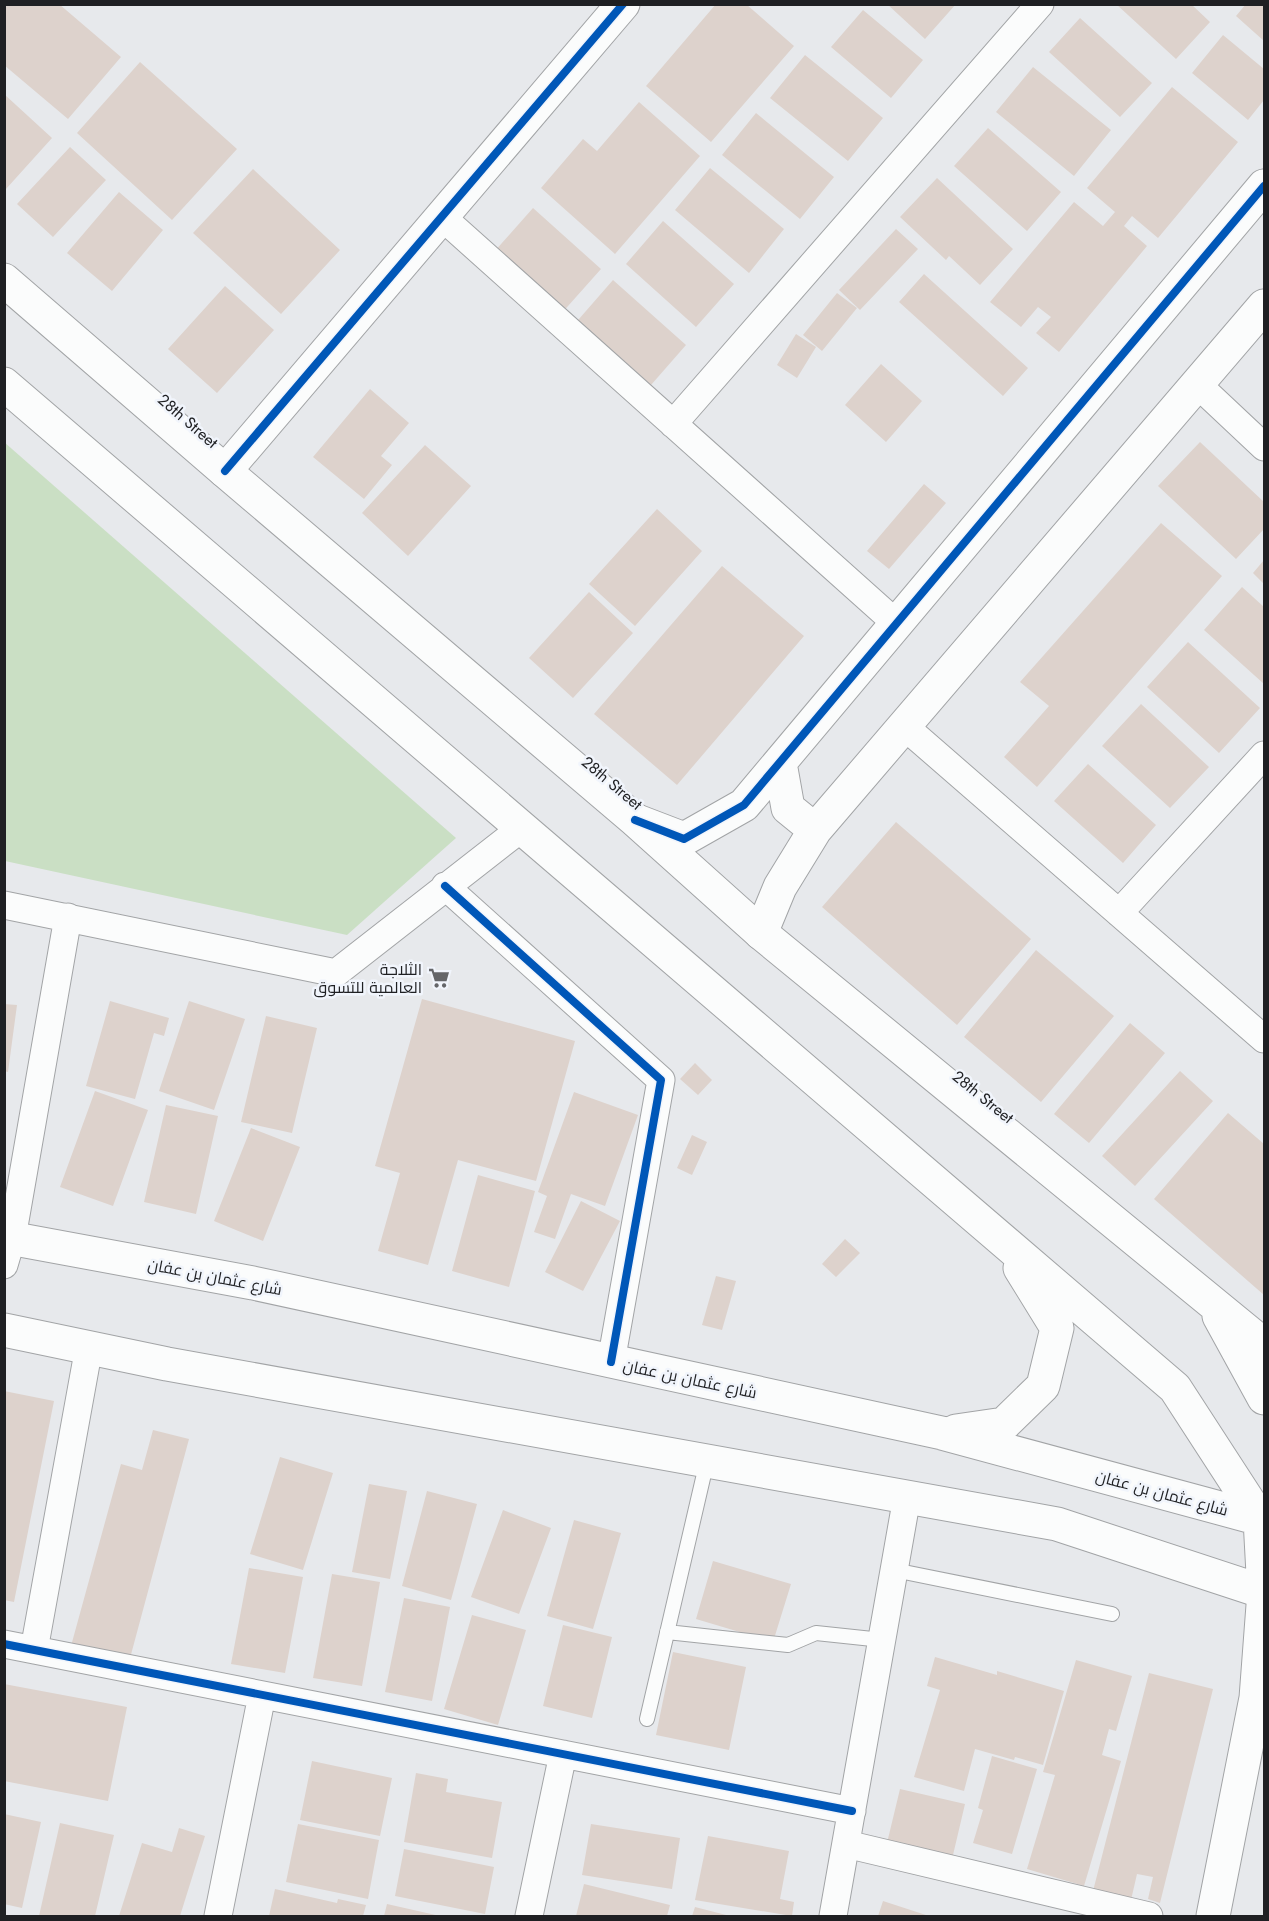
<svg xmlns="http://www.w3.org/2000/svg" width="1269" height="1921" font-family="Jost,Cairo,sans-serif">
	<style>
		.green { fill: #cadfc4 }
		.building { fill: #ddd2cc }
		.lines { fill: none; stroke-linecap: round; stroke-linejoin: round }
		.lane-casing { stroke: #a2a4a6; stroke-width: 16 }
		.street-casing { stroke: #a2a4a6; stroke-width: 29 }
		.secondary-casing { stroke: #a2a4a6; stroke-width: 35 }
		.primary-casing { stroke: #a2a4a6; stroke-width: 35 }
		.lane { stroke: #fbfcfc; stroke-width: 14 }
		.street { stroke: #fbfcfc; stroke-width: 27 }
		.secondary { stroke: #fbfcfc; stroke-width: 33 }
		.primary { stroke: #fbfcfc; stroke-width: 33 }
		.cycleway-casing { stroke: #f1f5fc; stroke-width: 11 }
		.cycleway { stroke: #0057b8; stroke-width: 8 }
		.labels { text-anchor: middle; dominant-baseline: central; stroke-width: 5; stroke-linejoin: round; paint-order: stroke }
		.street-label { font-size: 16px; fill: #1f2023; stroke: #f1f5fc }
		.poi-label { font-size: 16px; fill: #1f2023; stroke: #f1f5fc; text-anchor: end }
	</style>
	<rect width="100%" height="100%" fill="#e7e9ec"/>
	<path class="green" d="M4 442 456 838 347 935 5 861Z"/>
	<path class="building" d="M4 4H59L121 57 68 119 4 65Z
		M716 4H746L794 46 711 142 646 86Z
		M887 4H956L925 39Z
		M1116 4H1191L1210 22 1176 59Z
		M1246 4H1264V41L1236 16Z
		M863 10 923 60 891 98 831 47Z
		M1080 18 1152 83 1120 117 1049 52Z
		M1223 35 1264 69V100L1248 120 1192 73Z
		M805 55 883 118 848 161 770 98Z
		M140 62 237 149 172 220 77 133Z
		M1033 67 1111 130 1074 176 996 112Z
		M1172 87 1238 142 1158 238 1132 216 1124 226 1147 246 1059 352 1036 333 1051 317 1038 307 1021 327 990 302 1074 202 1103 226 1115 212 1087 188Z
		M4 94 52 138 6 189 4 188Z
		M639 102 700 156 615 254 541 188 583 139 597 151Z
		M756 113 834 177 800 219 722 155Z
		M988 128 1061 192 1027 231 954 166Z
		M70 147 106 180 53 237 17 204Z
		M710 168 784 229 749 273 675 210Z
		M253 169 340 250 281 314 193 233Z
		M937 178 1013 249 980 285 949 256 946 260 900 217Z
		M119 192 163 230 112 291 67 253Z
		M533 208 601 269 560 315 493 253Z
		M663 221 734 284 696 327 626 264Z
		M896 229 918 249 860 310 839 290Z
		M924 274 1028 368 1003 396 899 302Z
		M613 280 686 345 651 385 623 360 617 366 572 327Z
		M225 286 274 330 217 393 168 349Z
		M837 293 857 308 822 351 803 335Z
		M796 334 816 347 797 378 777 365Z
		M881 364 922 401 886 442 845 405Z
		M370 389 409 423 381 456 392 465 364 499 313 457Z
		M1200 442 1264 502V529L1236 559 1158 486Z
		M425 445 471 486 408 556 362 513Z
		M924 484 946 503 889 569 867 551Z
		M657 509 702 551 635 626 589 584Z
		M1161 523 1222 576 1037 787 1004 757 1049 706 1020 682Z
		M1264 560V584L1253 573Z
		M722 566 804 636 677 785 594 714Z
		M1242 587 1264 607V684L1204 630Z
		M589 592 633 633 573 698 529 658Z
		M1188 642 1260 708 1219 753 1147 687Z
		M1141 704 1209 767 1170 808 1102 746Z
		M1088 764 1156 825 1123 863 1054 801Z
		M896 822 1031 939 957 1025 822 907Z
		M1036 950 1114 1016 1041 1102 964 1037Z
		M422 999 575 1041 536 1181 458 1160 428 1265 378 1251 400 1173 375 1166Z
		M110 1001 169 1018 164 1036 154 1033 135 1099 86 1086Z
		M189 1001 245 1019 214 1110 159 1091Z
		M4 1004 17 1005 8 1072 4 1071Z
		M266 1016 317 1028 292 1133 241 1122Z
		M1130 1023 1165 1053 1089 1143 1054 1114Z
		M695 1063 712 1080 698 1095 680 1079Z
		M1180 1071 1213 1101 1135 1186 1102 1156Z
		M95 1091 148 1110 113 1206 60 1187Z
		M574 1092 638 1115 605 1206 571 1194 555 1239 534 1232 547 1196 538 1192Z
		M166 1105 218 1116 196 1214 144 1202Z
		M1228 1113 1264 1144V1295L1154 1199Z
		M251 1128 300 1147 263 1241 214 1221Z
		M692 1135 707 1142 692 1175 677 1168Z
		M478 1175 535 1191 509 1287 452 1271Z
		M581 1201 620 1221 583 1291 545 1272Z
		M845 1239 860 1253 836 1277 822 1264Z
		M716 1276 736 1281 722 1330 702 1325Z
		M4 1391 54 1401 14 1602 4 1600Z
		M153 1430 189 1439 129 1662 71 1646 121 1464 142 1470Z
		M280 1457 333 1473 303 1570 250 1554Z
		M369 1484 407 1491 390 1579 352 1572Z
		M427 1491 477 1504 451 1600 402 1586Z
		M503 1510 551 1528 519 1614 471 1597Z
		M574 1520 621 1533 593 1629 547 1616Z
		M713 1561 791 1584 773 1642 696 1619Z
		M249 1568 303 1577 285 1673 231 1664Z
		M332 1574 380 1582 362 1686 313 1678Z
		M404 1598 450 1607 432 1701 385 1692Z
		M472 1615 526 1630 498 1725 444 1709Z
		M563 1625 612 1637 592 1718 543 1706Z
		M673 1652 746 1667 729 1750 656 1735Z
		M935 1657 997 1675V1671L1064 1691 1043 1765 1015 1757 1014 1760 975 1749 964 1791 914 1777 940 1690 927 1686Z
		M1076 1660 1132 1676 1116 1731 1109 1729 1102 1755 1121 1761 1084 1886 1027 1869 1055 1775 1043 1772Z
		M1149 1673 1213 1689 1160 1903 1148 1899 1153 1877 1137 1874 1131 1900 1093 1891Z
		M4 1684 127 1707 108 1801 4 1781Z
		M992 1756 1037 1769 1012 1854 973 1843 983 1810 978 1808Z
		M312 1761 392 1778 380 1836 300 1820Z
		M416 1773 448 1779 446 1792 502 1802 492 1858 404 1842Z
		M900 1789 965 1804 953 1855 929 1850 927 1853 887 1843Z
		M4 1814 41 1822 22 1908 4 1904Z
		M60 1823 114 1835 95 1916H39Z
		M298 1824 379 1840 368 1899 286 1882Z
		M591 1824 680 1838 672 1889 582 1875Z
		M179 1828 205 1836 180 1916H119L142 1843 172 1852Z
		M708 1836 789 1851 780 1899 794 1902 792 1916 695 1900Z
		M404 1849 494 1867 485 1914 395 1896Z
		M584 1884 670 1905 667 1916H576Z
		M275 1889 337 1903 338 1899 366 1905 363 1916H269Z
		M883 1901 929 1916H878Z
		M387 1904 440 1916H384Z
		M695 1907 730 1916H692Z"/>
	<g class="lines">
		<defs>
			<path id="lane" d="M894 1570 1112 1614
				M667 1632 788 1645 816 1633 882 1640
				M647 1719 707 1461"/>
			<path id="street" d="M442 217 897 624
				M1197 384 1264 447
				M673 424 1040 4
				M904 726 1264 1039
				M445 886 661 1080 611 1362
				M4 905 336 973 523 827
				M1119 913 1264 755
				M4 1265 12 1238 68 917
				M4 1644 852 1811
				M34 1650 89 1347
				M846 1844 1149 1916
				M218 1916 262 1695
				M529 1916 563 1754
				M833 1916 907 1497"/>
			<path id="secondary" d="M225 471 623 4
				M780 763 788 808 815 830
				M637 821 684 839 744 805 1264 186
				M761 933 780 887 815 830 1264 306
				M1213 1916 1256 1698 1264 1592"/>
			<path id="primary" d="M4 280 225 471 635 820 761 933 1264 1345
				M4 384 1175 1388 1260 1519 1264 1592 1057 1524 167 1364 4 1330
				M4 1237 253 1283 942 1433 1264 1520
				M1219 1316 1264 1398
				M956 1431 1004 1424 1043 1386 1057 1328 1020 1268"/>
		</defs>
		<use href="#lane" class="lane-casing"/>
		<use href="#street" class="street-casing"/>
		<use href="#secondary" class="secondary-casing"/>
		<use href="#primary" class="primary-casing"/>
		<use href="#lane" class="lane"/>
		<use href="#street" class="street"/>
		<use href="#secondary" class="secondary"/>
		<use href="#primary" class="primary"/>
		<defs>
			<path id="cycleway" d="M225 471 623 4
				M635 820 684 839 744 805 1264 186
				M445 886 661 1080 611 1362
				M4 1644 852 1811"/>
		</defs>
		<use href="#cycleway" class="cycleway-casing"/>
		<use href="#cycleway" class="cycleway"/>
	</g>
	<defs>
		<symbol id="supermarket-bare" viewBox="-9 -9 18 18"><path d="M-6-5.5h2.5l.6 2H6L4.5 2H-2.5L-4.4-4H-6ZM-1.5 3.2a1.3 1.3 0 1 0 .1 0ZM3 3.2a1.3 1.3 0 1 0 .1 0Z" fill="#656669" stroke="#f1f5fc" stroke-width="2.5" paint-order="stroke"/></symbol>
	</defs>
	<g fill-rule="evenodd">
		<use href="#supermarket-bare" x="424" y="963" width="30" height="30"/>
	</g>
	<g class="labels">
		<g class="street-label">
			<text transform="translate(188 421) rotate(41)">28th Street</text>
			<text transform="translate(612 783) rotate(40)">28th Street</text>
			<text transform="translate(983 1097) rotate(39)">28th Street</text>
			<text transform="translate(215 1277) rotate(11)">شارع عثمان بن عفان</text>
			<text transform="translate(690 1379) rotate(12)">شارع عثمان بن عفان</text>
			<text transform="translate(1162 1493) rotate(15)">شارع عثمان بن عفان</text>
		</g>
		<g class="poi-label">
			<text x="422" y="969">الثلاجة<tspan x="422" dy="18">العالمية للتسوق</tspan></text>
		</g>
	</g>
	<rect width="1269" height="1921" fill="none" stroke="#1f2023" stroke-width="12"/>
</svg>
